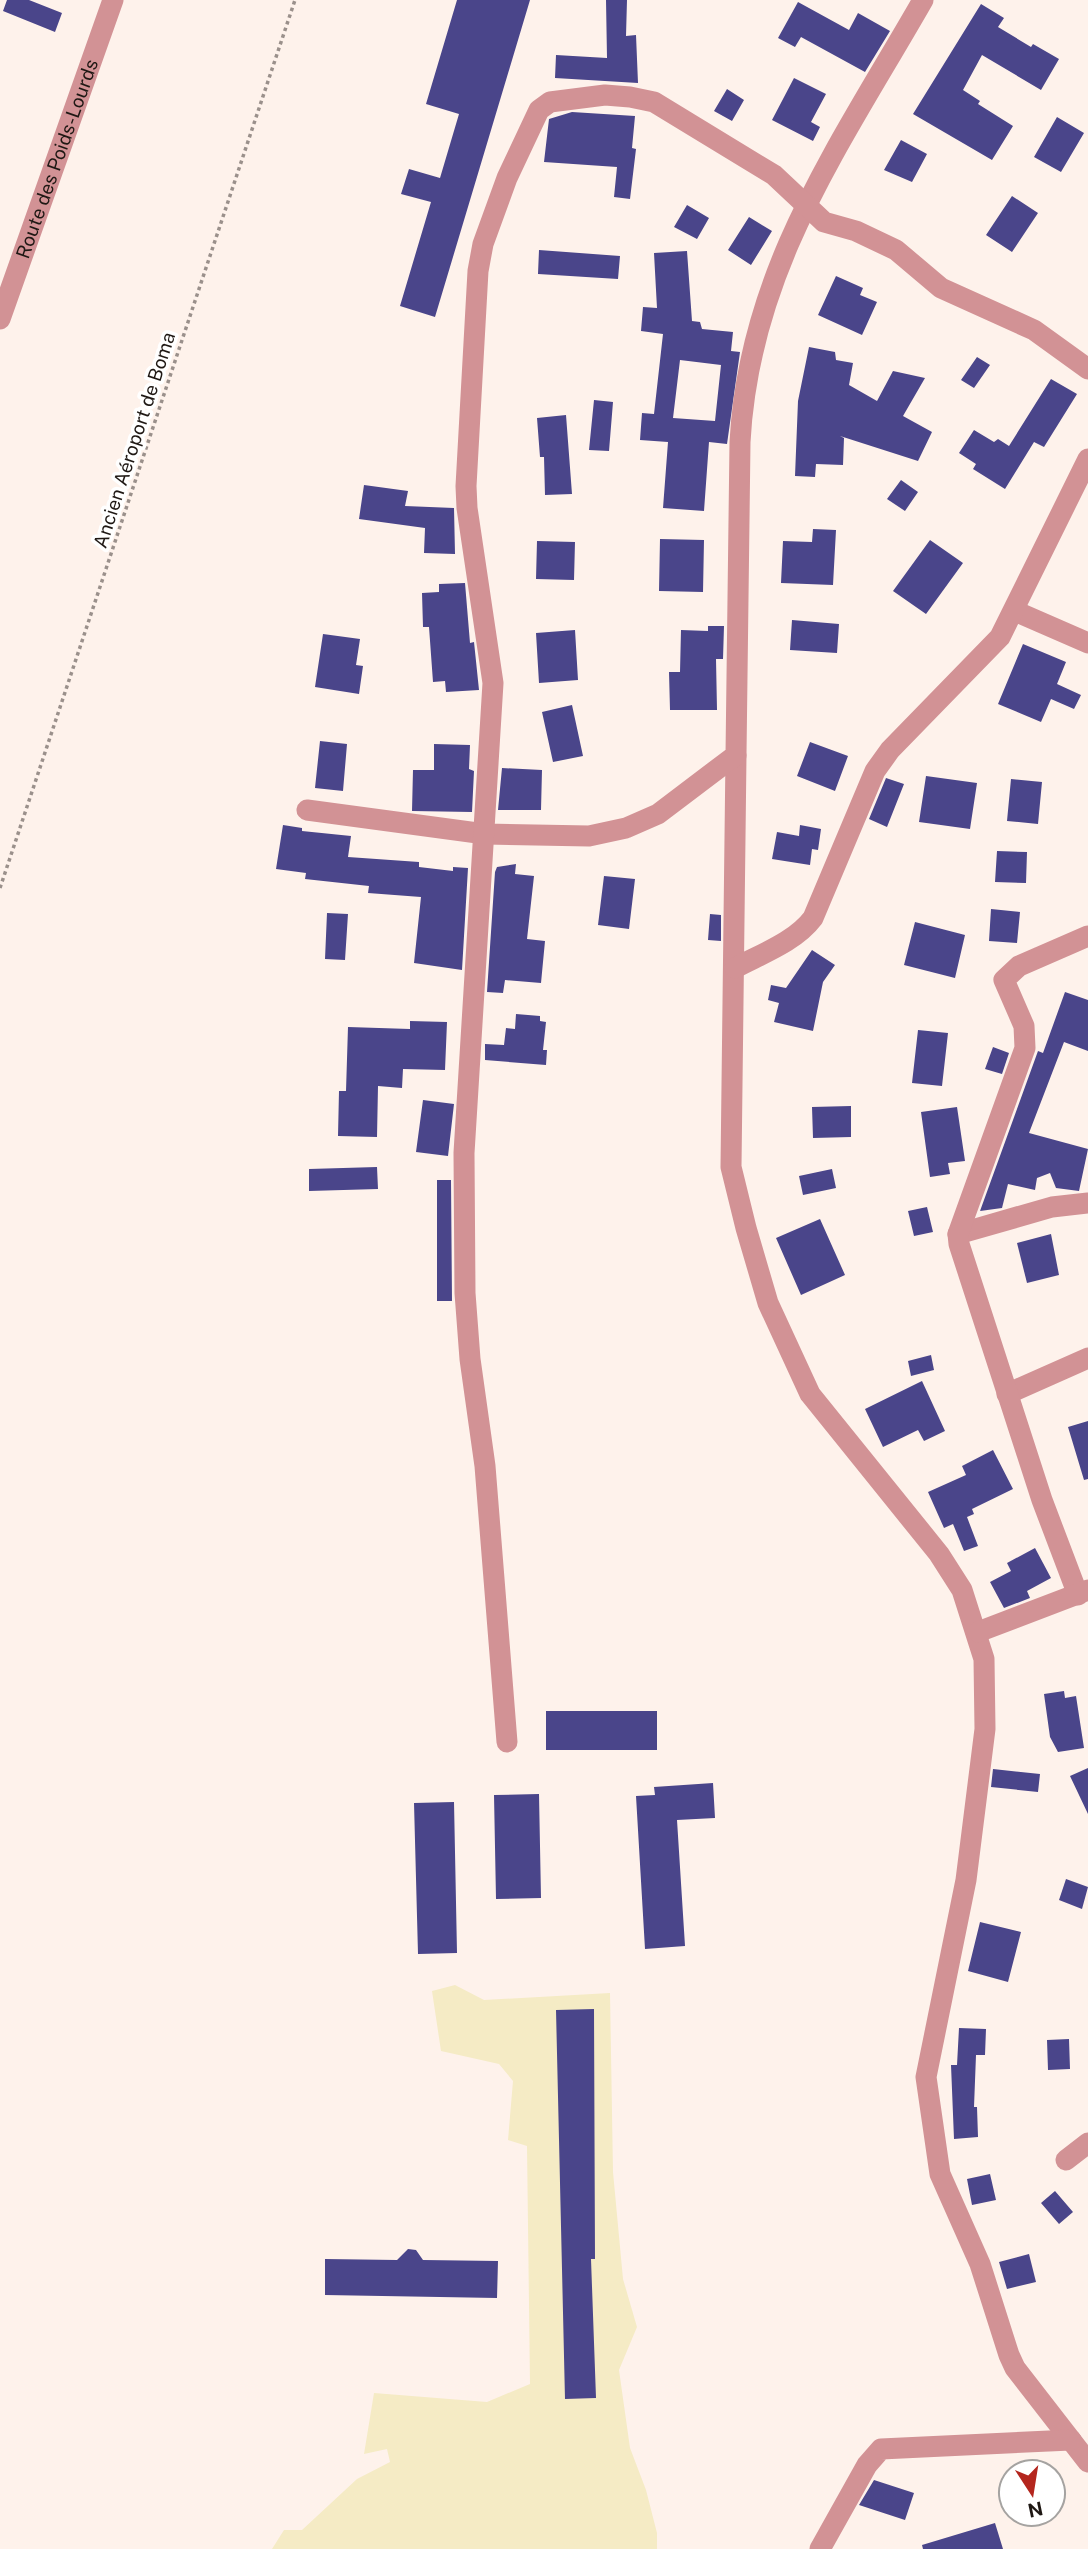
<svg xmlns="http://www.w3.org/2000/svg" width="1088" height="2549" font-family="'Public Sans',sans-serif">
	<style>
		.sand { fill: #f5ebc5 }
		.building { fill: #4a458a; fill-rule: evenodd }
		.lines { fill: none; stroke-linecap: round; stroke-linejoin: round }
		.path { stroke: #9a908b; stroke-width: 3.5; stroke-dasharray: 3.5 3.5; stroke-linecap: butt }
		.minor { stroke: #d29295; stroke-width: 21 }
		.labels { text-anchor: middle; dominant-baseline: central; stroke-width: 7; stroke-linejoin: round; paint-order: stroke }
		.street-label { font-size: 19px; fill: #1f1814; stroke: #fff }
	</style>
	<rect width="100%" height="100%" fill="#fef2eb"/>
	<path class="sand" d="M455 1985 484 2000 610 1993 613 2172 623 2279 637 2327 619 2370 630 2448 646 2490 657 2533V2549H272L284 2530H302L357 2479 390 2462 387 2449 364 2454 374 2393 487 2402 530 2384 527 2146 508 2140 513 2081 499 2064 441 2051 432 1991Z"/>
	<path class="building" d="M7 0H29L62 13 55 32 3 11Z
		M457 0H530L435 317 400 306 431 202 401 194 409 169 440 178 459 114 426 104Z
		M606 0H627L626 36 636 35 638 83 555 78 556 55 607 58Z
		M798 2 849 30 858 13 890 31 865 72 801 37 795 47 778 38Z
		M981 4 1004 18 998 27 1031 47 1033 44 1059 59 1041 90 982 55 963 90 980 101 978 104 1013 126 992 160 913 114Z
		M794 78 826 94 811 122 820 127 813 141 772 120Z
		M727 89 744 100 732 121 714 111Z
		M572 112 635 116 632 148 636 149 630 199 614 197 617 167 544 162 549 119Z
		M1057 117 1084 133 1061 172 1034 157Z
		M901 140 927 154 912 182 884 170Z
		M1012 196 1038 213 1012 252 986 235Z
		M687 205 709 218 697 239 674 227Z
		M749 217 772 231 751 265 728 250Z
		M539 250 620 256 618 279 538 274Z
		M687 251 692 321 700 322 702 329 733 332 731 351 740 352 727 444 709 442 704 511 663 508 668 442 640 440 642 413 654 414 663 334 641 331 643 307 657 308 654 253ZM680 360 721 365 715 421 673 418Z
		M836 276 863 288 860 295 877 302 862 335 818 315Z
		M809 347 835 352 836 360 853 363 849 385 877 401 893 371 925 378 903 416 932 432 918 461 840 436 844 438 843 465 816 464 815 477 795 476 798 401Z
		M977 357 990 365 974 388 961 380Z
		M1051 379 1077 394 1044 447 1034 442 1005 489 973 469 976 464 959 453 974 430 994 442 998 439 1009 446Z
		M594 400 613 402 609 451 589 450Z
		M566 415 572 494 545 495 544 457H540L537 418Z
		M901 480 918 492 905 511 887 499Z
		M364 485 408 491 405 506 454 508 455 554 424 553 425 528 359 519Z
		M813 529 836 530 833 585 781 583 783 541 812 542Z
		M660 539 704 540 703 592 659 591Z
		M930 540 963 563 926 614 893 591Z
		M537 541 575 542 574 580 536 579Z
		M465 583 470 643 474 642 479 690 446 692 445 681 433 682 429 627H423L422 593 439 592V584Z
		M792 620 839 624 837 653 790 650Z
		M708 626H724L723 659H716L717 710H670L669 672H680L681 630 708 631Z
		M575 630 578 680 539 683 536 633Z
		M323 634 360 639 356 665 363 666 359 694 315 687Z
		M1023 644 1066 662 1057 684 1081 695 1074 709 1051 699 1041 722 998 704Z
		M572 705 583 756 553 762 542 712Z
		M320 741 347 744 343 791 315 788Z
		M810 742 848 756 835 791 797 776Z
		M434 744 470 745 469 769 474 771 472 812 412 811 413 770H434Z
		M502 768 542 770 541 810H498Z
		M926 776 977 783 970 829 919 822Z
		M886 778 904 784 887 827 869 819Z
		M1011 779 1042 782 1038 824 1007 821Z
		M283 825 302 828V831L351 836 348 857 419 862V867L453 871V867L468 868 462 970 414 963 421 897 368 893 369 886 305 879 306 873 276 869Z
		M800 825 821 829 818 850 812 849 810 865 772 859 777 832 799 836Z
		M997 851 1027 852 1026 883 995 882Z
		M516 864 515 874 534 876 527 939 545 941 541 983 505 980 503 993 487 992 495 872 497 867Z
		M604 876 635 879 629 929 598 925Z
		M991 909 1020 912 1017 943 989 941Z
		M327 913 348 914 345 960 325 959Z
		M710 914 721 915V941L708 940Z
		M915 922 965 935 955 978 904 965Z
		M812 950 835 965 823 982 813 1031 774 1022 779 1003 768 1000 771 985 786 988Z
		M1065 992 1088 1000V1051L1064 1042 1029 1133 1088 1149 1079 1191 1056 1188 1050 1173 1037 1178 1035 1190 1008 1184 1002 1208 980 1211 1038 1051 1043 1053Z
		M516 1014 540 1016V1021L546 1022 543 1050H547L546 1065 485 1060V1044L504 1045 506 1028 515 1029Z
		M410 1021 447 1022 445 1070 403 1069 402 1088 378 1086 377 1137 338 1136 339 1091H346L348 1027 410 1029Z
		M918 1030 948 1033 942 1086 912 1083Z
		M993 1047 1009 1053 1002 1074 985 1069Z
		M423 1100 454 1104 448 1156 416 1152Z
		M851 1106V1137L813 1138 812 1107Z
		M957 1107 965 1161 948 1163 950 1174 930 1177 921 1112Z
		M377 1167 378 1189 309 1191V1169Z
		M832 1169 836 1188 803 1195 799 1176Z
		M437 1180H451L452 1301H437Z
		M927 1207 933 1232 914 1236 908 1211Z
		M820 1219 845 1275 801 1295 776 1238Z
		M1051 1234 1059 1275 1027 1283 1017 1243Z
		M931 1355 934 1370 911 1376 908 1361Z
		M922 1381 945 1431 924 1441 918 1430 883 1447 865 1409Z
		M1088 1421V1479L1084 1480 1068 1427Z
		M993 1450 1013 1489 972 1509 974 1514 967 1517 978 1546 964 1551 953 1524 944 1528 928 1492 966 1475 962 1466Z
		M1035 1548 1051 1578 1027 1591 1030 1598 1004 1608 990 1582 1011 1571 1007 1563Z
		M1064 1691 1065 1698 1076 1696 1084 1748 1058 1752 1050 1737 1044 1694Z
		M546 1711H657V1750H546Z
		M1088 1768V1814L1070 1776Z
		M993 1769 1040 1774 1038 1792 991 1787Z
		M713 1783 715 1818 677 1820 685 1946 645 1949 636 1796 655 1795 654 1787Z
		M539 1794 541 1898 496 1899 494 1795Z
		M454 1802 457 1953 418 1954 414 1803Z
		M1066 1879 1088 1887 1082 1909 1059 1900Z
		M980 1922 1021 1932 1008 1982 968 1971Z
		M594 2009 595 2259H591L596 2398 565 2399 556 2010Z
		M959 2028 986 2029 985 2055H976L974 2107H977L978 2137 954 2139 951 2065H957Z
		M1069 2039 1070 2069 1048 2070 1047 2040Z
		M990 2174 996 2200 972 2205 967 2179Z
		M1055 2191 1073 2212 1059 2224 1041 2203Z
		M408 2249 416 2250 423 2260 498 2261 497 2298 325 2295V2259L397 2260Z
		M1029 2254 1036 2282 1007 2289 999 2262Z
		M874 2480 914 2493 905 2520 859 2505Z
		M995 2523 1003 2549H923L922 2545Z"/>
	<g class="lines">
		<path class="path" d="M0 888 295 0"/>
		<g class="minor">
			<path id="s1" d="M0 319 113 0"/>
			<path d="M1015 611 1088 643"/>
			<path d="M736 755 731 1167 746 1228 768 1303 810 1394 939 1554 962 1590 984 1659 985 1729 966 1880 926 2077 940 2174 980 2264 1009 2355 1015 2368 1088 2462"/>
			<path d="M307 810 485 834 589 836 626 828 658 814 736 755 740 442C749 270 840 145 923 0"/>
			<path d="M735 968C761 954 795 942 813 918L875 771 890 750 1000 637 1088 459"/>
			<path d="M958 1234 1052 1207 1088 1203"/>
			<path d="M1007 1394 1088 1358"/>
			<path d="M1078 1595 1042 1500 959 1244 958 1234 1025 1048 1024 1026 1004 980 1019 966 1088 936"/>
			<path d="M978 1632 1088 1590"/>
			<path d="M507 1742 485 1466 470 1359 465 1293 464 1153 493 683 467 508 466 486 478 271 483 244 507 178 539 110 550 102 605 95 630 97 654 102 774 175 824 222 856 231 896 250 941 288 1034 330 1088 369"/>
			<path d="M1066 2160 1088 2143"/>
			<path d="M820 2549 867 2465 881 2449 1071 2440"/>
		</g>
	</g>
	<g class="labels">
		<g class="street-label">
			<text stroke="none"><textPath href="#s1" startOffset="170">Route des Poids-Lourds</textPath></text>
			<text transform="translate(134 440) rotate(-72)">Ancien Aéroport de Boma</text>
		</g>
	</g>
	<g transform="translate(1032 2493) rotate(168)"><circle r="33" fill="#ffffff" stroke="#a5a3a1" stroke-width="2"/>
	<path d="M0-5L12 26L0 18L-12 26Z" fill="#b4261e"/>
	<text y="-10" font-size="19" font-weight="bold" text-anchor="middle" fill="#1f1814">N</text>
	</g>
</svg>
